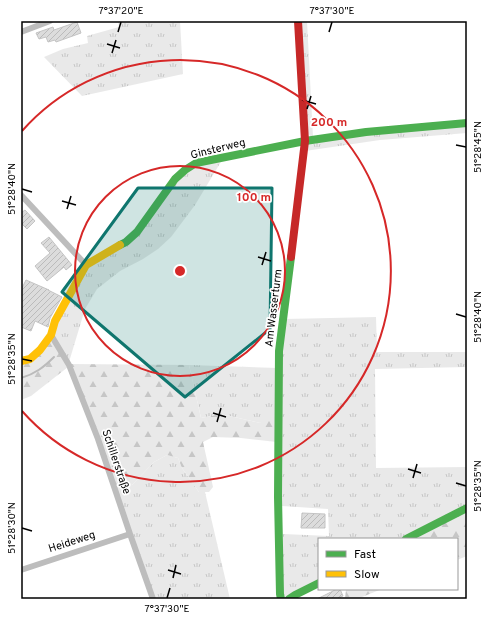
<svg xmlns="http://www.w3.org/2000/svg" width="488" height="620" font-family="Overpass,sans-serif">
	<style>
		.grass { fill: url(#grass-tufts) }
		.forest { fill: url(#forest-firs) }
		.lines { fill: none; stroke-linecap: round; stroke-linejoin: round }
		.stream { stroke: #bbb; stroke-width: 2 }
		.building { fill: url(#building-hatch); stroke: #c4c4c4 }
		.street { stroke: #bdbdbd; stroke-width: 6 }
		.fast { stroke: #4caf50; stroke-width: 8 }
		.slow { stroke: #ffc107; stroke-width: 8 }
		.jam { stroke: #c62828; stroke-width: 8 }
		.marked { fill: #0f766e; fill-opacity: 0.2; stroke: #0f766e; stroke-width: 3; stroke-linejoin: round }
		.ticks { fill: none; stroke: #000; stroke-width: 1.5 }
		.ring { fill: none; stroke: #d62828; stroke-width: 2 }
		.labels { text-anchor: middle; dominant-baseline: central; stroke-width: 3.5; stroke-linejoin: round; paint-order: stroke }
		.street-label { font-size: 11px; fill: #000; stroke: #fff }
		.centre { fill: #d62828; stroke: #fff; stroke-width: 2 }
		.ring-label { font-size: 12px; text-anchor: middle; font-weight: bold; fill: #d62828; stroke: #fff; stroke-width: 3.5; stroke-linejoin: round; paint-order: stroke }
		.neatline { fill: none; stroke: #000; stroke-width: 1.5 }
		.ticks-label { font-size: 10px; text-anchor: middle; fill: #000 }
	</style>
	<defs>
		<pattern id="grass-tufts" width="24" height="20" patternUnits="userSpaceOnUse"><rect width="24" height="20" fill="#e9e9e9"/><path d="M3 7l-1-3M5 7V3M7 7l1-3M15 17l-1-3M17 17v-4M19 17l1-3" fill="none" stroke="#c6c6c6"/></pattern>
		<pattern id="forest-firs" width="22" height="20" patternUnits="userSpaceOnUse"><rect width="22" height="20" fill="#e9e9e9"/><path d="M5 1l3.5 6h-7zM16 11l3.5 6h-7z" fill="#c6c6c6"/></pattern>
		<pattern id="building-hatch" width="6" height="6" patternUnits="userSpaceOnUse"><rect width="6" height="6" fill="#dcdcdc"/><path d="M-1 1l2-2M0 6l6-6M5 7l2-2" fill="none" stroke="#bbb"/></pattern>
	</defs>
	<rect width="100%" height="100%" fill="#fff"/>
	<path class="grass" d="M118 21H180L183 74 82 96 44 57 63 49 88 43 87 36 119 27Z
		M301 21H307L313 137 310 136 308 133Z
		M467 125V133L380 140 305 151 308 143 365 134Z
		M222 160 195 205 171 237 158 249 143 259 120 271 97 289 85 309 69 362 52 334 88 266 127 243 176 180 198 165Z
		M376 317 377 352H467V367L375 369 376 468 467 467V506L401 539H319V580L282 599 283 534 329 536 328 509 282 506 281 351 285 319Z
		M189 365 278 368 277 414 260 423 221 414 201 418Z
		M167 455 178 458 182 468 199 492H205L230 599H155L115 486 120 484 132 485 154 462Z"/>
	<path class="forest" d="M51 338 68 367 31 396 21 400V363Z
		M71 364 189 365 201 418 221 414 260 423 264 417 277 414V442L241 438 213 437 203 442 213 487 209 492H199L182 468 178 458 167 455 154 462 132 485 120 484 115 486Z
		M467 511V556L457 560V539H413Z
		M346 589H382L357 599H345Z"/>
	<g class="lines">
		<path class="stream" d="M21 378C35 374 44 367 54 357"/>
	</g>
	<path class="building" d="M77 22 81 33 56 42 55 40 48 42 46 37 39 39 36 33 53 27 54 30Z
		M25 210 35 221 27 229 21 223V213Z
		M49 237 72 265 66 270 64 267 47 281 35 266 50 253 41 243Z
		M26 280 49 290H48L62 297 50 318 48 327 35 321 31 331 21 327V290Z
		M302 513 325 514V528H301Z
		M337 589H340L343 596 340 597 341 599H317Z"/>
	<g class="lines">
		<path class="street" d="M21 32 50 21
			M21 195 86 265
			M51 335 69 365 98 439 130 534 153 599
			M21 570 130 534"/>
		<path class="fast" d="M120 245 126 242 137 232 175 179 185 170 196 163 305 141 366 132 467 123
			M406 539 467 508
			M281 599 280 594 278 497 279 351 291 257
			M289 599 295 595 319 583"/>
		<path class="slow" d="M21 361 30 359 40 350 51 335 55 321 86 265 120 245"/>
		<path class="jam" d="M291 257 305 141 298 21"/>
	</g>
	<path class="marked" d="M138 188H272L270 329 185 397 62 292Z"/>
	<path class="ticks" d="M118 32 121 22M329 32 332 22M107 44 120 48M112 53 116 40M302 100 316 104M307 109 311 96M456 145 466 147M22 189 32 192M62 201 76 205M67 209 71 196M258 257 271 261M262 265 266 252M456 314 466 317M22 359 32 361M213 413 226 417M217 422 221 408M408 469 421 473M413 478 417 464M456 483 466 486M22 528 32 531M168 570 181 574M173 578 176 565M167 598 170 588"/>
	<g class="ring">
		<circle cx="180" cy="271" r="105"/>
		<path d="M22 131A211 211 0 1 1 22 411"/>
	</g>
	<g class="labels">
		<g class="street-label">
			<text transform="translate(218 149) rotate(-14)">Ginsterweg</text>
			<text transform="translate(274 308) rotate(-83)">Am Wasserturm</text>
			<text transform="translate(116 462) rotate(71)">Schillerstraße</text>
			<text transform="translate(72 542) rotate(-18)">Heideweg</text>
		</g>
	</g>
	<circle cx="180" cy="271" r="6" class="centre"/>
	<g class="ring-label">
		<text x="329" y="126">200 m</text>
		<text x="254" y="201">100 m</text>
	</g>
	<rect width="488" height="620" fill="none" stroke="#ffffff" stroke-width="44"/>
	<rect x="318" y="538" width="140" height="52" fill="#ffffff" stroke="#999999"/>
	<rect x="326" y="551" width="20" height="6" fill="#4caf50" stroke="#999999"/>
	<text x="354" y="558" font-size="12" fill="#000000">Fast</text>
	<rect x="326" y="571" width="20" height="6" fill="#ffc107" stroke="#999999"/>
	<text x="354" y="578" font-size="12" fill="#000000">Slow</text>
	<rect x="22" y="22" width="444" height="576" class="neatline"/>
	<g class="ticks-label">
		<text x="121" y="14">7°37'20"E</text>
		<text x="332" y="14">7°37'30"E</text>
		<text transform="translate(477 147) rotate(-90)" y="4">51°28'45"N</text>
		<text transform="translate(11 189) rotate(-90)" y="4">51°28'40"N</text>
		<text transform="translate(477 317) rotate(-90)" y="4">51°28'40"N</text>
		<text transform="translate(11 359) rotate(-90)" y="4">51°28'35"N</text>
		<text transform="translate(477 486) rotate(-90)" y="4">51°28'35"N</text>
		<text transform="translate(11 528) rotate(-90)" y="4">51°28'30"N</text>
		<text x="167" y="612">7°37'30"E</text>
	</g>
</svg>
